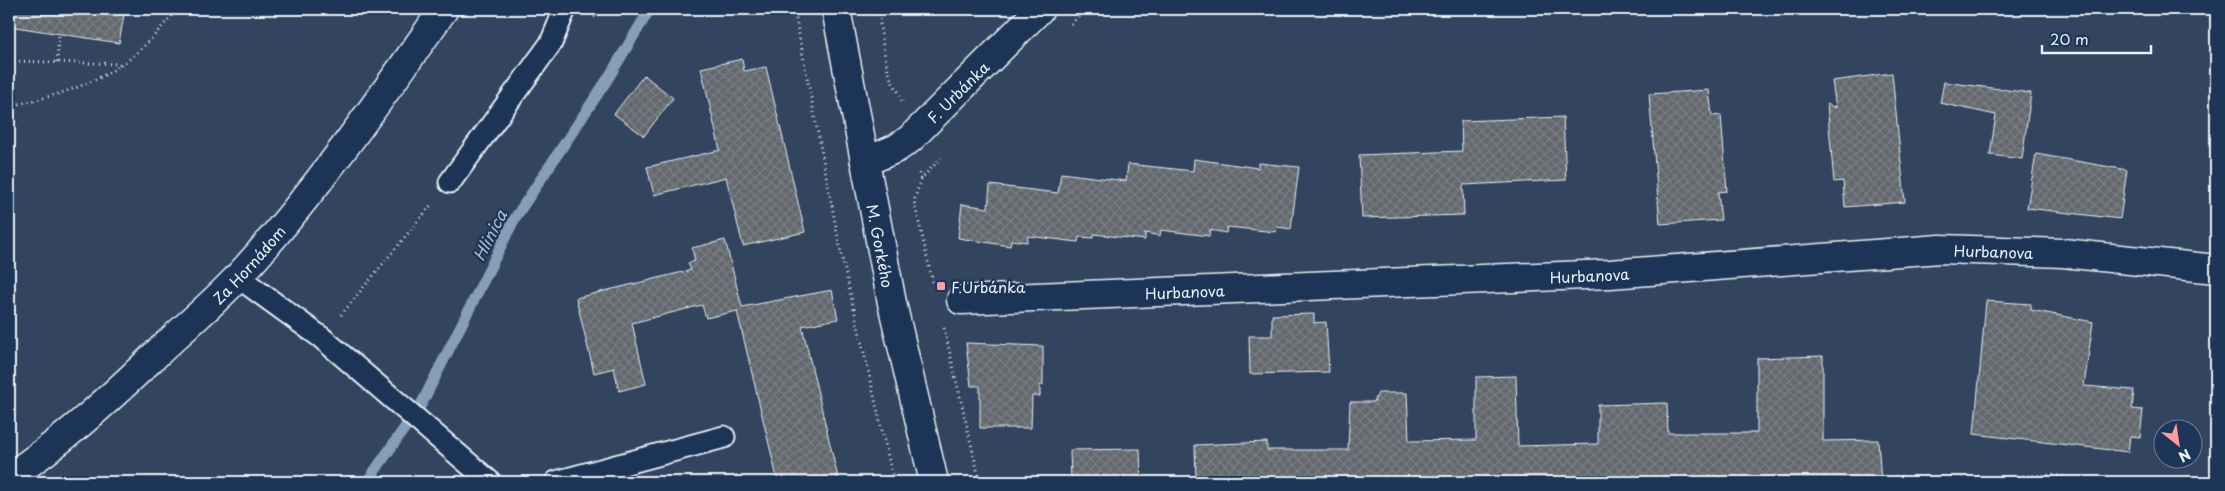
<svg xmlns="http://www.w3.org/2000/svg" width="2225" height="491" font-family="'Playpen Sans',sans-serif">
	<style>
		.lines { fill: none; stroke-linecap: round; stroke-linejoin: round }
		.stream { stroke: #869eb7; stroke-width: 11 }
		.building { fill: url(#building-cross-hatch); stroke: #e8f1f8 }
		.lane-casing { stroke: #e8f1f8; stroke-width: 25 }
		.street-casing { stroke: #e8f1f8; stroke-width: 31 }
		.secondary-casing { stroke: #e8f1f8; stroke-width: 31 }
		.path { stroke: #e8f1f8; stroke-width: 3; stroke-dasharray: 1 4; stroke-linecap: butt }
		.lane { stroke: #1d3557; stroke-width: 21 }
		.street { stroke: #1d3557; stroke-width: 28 }
		.secondary { stroke: #1d3557; stroke-width: 28 }
		.poi-dot { fill: #ff9aa2; stroke: #1d3557; stroke-width: 2 }
		.labels { text-anchor: middle; dominant-baseline: central; stroke-width: 4.5; stroke-linejoin: round; paint-order: stroke }
		.street-label { font-size: 15px; fill: #e8f1f8; stroke: #1d3557 }
		.poi-label { font-size: 15px; fill: #e8f1f8; stroke: #1d3557; text-anchor: start }
		.water-label { font-size: 16px; font-style: italic; fill: #afc0d2; stroke: #1d3557 }
	</style>
	<defs>
		<pattern id="building-cross-hatch" width="8" height="8" patternUnits="userSpaceOnUse" patternTransform="scale(1.25)"><rect width="8" height="8" fill="#64686e"/><path d="M0 0l8 8M0 8l8-8" fill="none" stroke="#7a7e83"/></pattern>
	</defs>
	<rect width="100%" height="100%" fill="#32445e"/>
	<filter id="ink" filterUnits="userSpaceOnUse"><feTurbulence type="fractalNoise" baseFrequency=".02" numOctaves="2"/><feDisplacementMap in="SourceGraphic" scale="10" xChannelSelector="R" yChannelSelector="G"/><feConvolveMatrix kernelMatrix="1 2 1 2 8 2 1 2 1" color-interpolation-filters="sRGB"/></filter>
	<g filter="url(#ink)">
		<g class="lines">
			<path class="stream" d="M367 482 422 403 515 218 607 80 650 9"/>
		</g>
		<path class="building" d="M9 9H125L119 43 9 26Z
			M742 59 744 71 766 67 805 232 743 246 726 177 654 195 647 167 720 150 701 68Z
			M1892 73 1905 202 1845 207 1843 181 1834 182 1827 104 1836 108 1832 81Z
			M644 75 673 98 644 136 614 114Z
			M1944 82 2031 93 2022 159 1990 155 1996 115 1940 103Z
			M1709 90 1712 116 1721 115 1727 191 1718 192 1721 220 1660 224 1649 94Z
			M1563 117 1566 180 1463 185 1464 215 1362 218 1359 155 1462 151 1461 121Z
			M2036 154 2127 170 2120 219 2027 208Z
			M1194 159 1258 168V163L1299 167 1291 229 1277 227 1276 232 1227 227 1226 233 1210 230 1209 236 1161 230 1160 236 1145 233V240L1094 234 1093 238 1079 237 1078 242 1028 236 1027 242 1011 240 1010 246 958 238 962 204 988 208 990 185 1058 193 1061 173 1126 181 1128 164 1193 171Z
			M725 240 742 307 832 290 838 319 802 326 839 482H778L737 311 706 318 702 305 632 323 646 384 619 391 614 368 594 373 576 298 691 270 688 263 695 261 692 248Z
			M1986 301 2031 304V310L2093 322 2084 386 2134 390 2132 409 2143 410 2140 437 2130 436 2128 452 1974 434Z
			M1314 314V323L1326 322 1329 372 1250 374 1249 336H1272V315Z
			M966 343 1043 346V385H1040V396H1032L1031 428H980V386H971Z
			M1823 356V441L1878 440 1881 482H1196L1195 445 1267 442V450H1348L1350 402H1374L1378 393H1407L1409 441 1476 440V377L1516 376 1518 446 1598 444V405L1667 403 1668 433H1757V358Z
			M1140 449 1141 482H1071L1070 450Z"/>
		<g class="lines">
			<defs>
				<path id="lane" d="M450 182 551 43 565 9
					M238 277 322 338 490 482
					M556 482 724 437"/>
				<g id="street">
					<path id="s1" d="M865 162 897 148 910 139 1040 9"/>
					<path id="s2" d="M961 300 1610 274 1940 249 2063 253 2216 269"/>
					<path id="s3" d="M9 477C61 443 106 402 151 359 180 331 212 305 239 276 315 193 379 100 444 9"/>
				</g>
				<g id="secondary">
					<path id="s4" d="M836 9 892 303 934 482"/>
				</g>
			</defs>
			<use href="#lane" class="lane-casing"/>
			<use href="#street" class="street-casing"/>
			<use href="#secondary" class="secondary-casing"/>
			<path class="path" d="M794 9 841 253 894 482
				M878 9C881 31 883 54 890 76 893 86 900 91 902 101
				M594 17 608 9
				M1071 24 1086 9
				M9 61 123 64
				M57 62 59 34
				M9 106C48 98 89 87 123 64 144 49 161 28 177 9
				M919 173 921 179 941 158
				M921 179 914 201 933 283
				M341 315 432 204
				M944 328 980 482
				M1959 482 1964 478 2050 475 2119 482"/>
			<use href="#lane" class="lane"/>
			<use href="#street" class="street"/>
			<use href="#secondary" class="secondary"/>
		</g>
	</g>
	<rect class="poi-dot" x="936" y="281" width="10" height="10" rx="2.5"/>
	<g class="labels">
		<g class="street-label">
			<text stroke="none"><textPath href="#s1" startOffset="118">F. Urbánka</textPath></text>
			<text stroke="none"><textPath href="#s4" startOffset="241">M. Gorkého</textPath></text>
			<text stroke="none"><textPath href="#s2" startOffset="1034">Hurbanova</textPath></text>
			<text stroke="none"><textPath href="#s3" startOffset="321">Za Hornádom</textPath></text>
			<text stroke="none"><textPath href="#s2" startOffset="629">Hurbanova</textPath></text>
			<text stroke="none"><textPath href="#s2" startOffset="224">Hurbanova</textPath></text>
		</g>
		<g class="poi-label">
			<text x="951" y="286">F.Urbánka</text>
		</g>
		<g class="water-label">
			<text transform="translate(489 235) rotate(-63)">Hlinica</text>
		</g>
	</g>
	<rect width="2225" height="491" fill="none" stroke="#1d3557" stroke-width="30"/>
	<rect x="15" y="15" width="2195" height="461" fill="none" stroke="#e8f1f8" stroke-width="2" filter="url(#ink)"/>
	<g transform="translate(2178 444) rotate(150)"><circle r="24" fill="#1d3557" stroke="#6e8097"/>
	<path d="M0-4L9 19L0 12L-9 19Z" fill="#ff9aa2"/>
	<text y="-8" font-size="14" font-weight="bold" text-anchor="middle" fill="#e8f1f8">N</text>
	</g>
	<path d="M2042 45v8h109v-8" fill="none" stroke="#e8f1f8" stroke-width="2.5"/>
	<text x="2050" y="45" font-size="15" fill="#e8f1f8" stroke="#1d3557" stroke-width="4" paint-order="stroke">20 m</text>
</svg>
